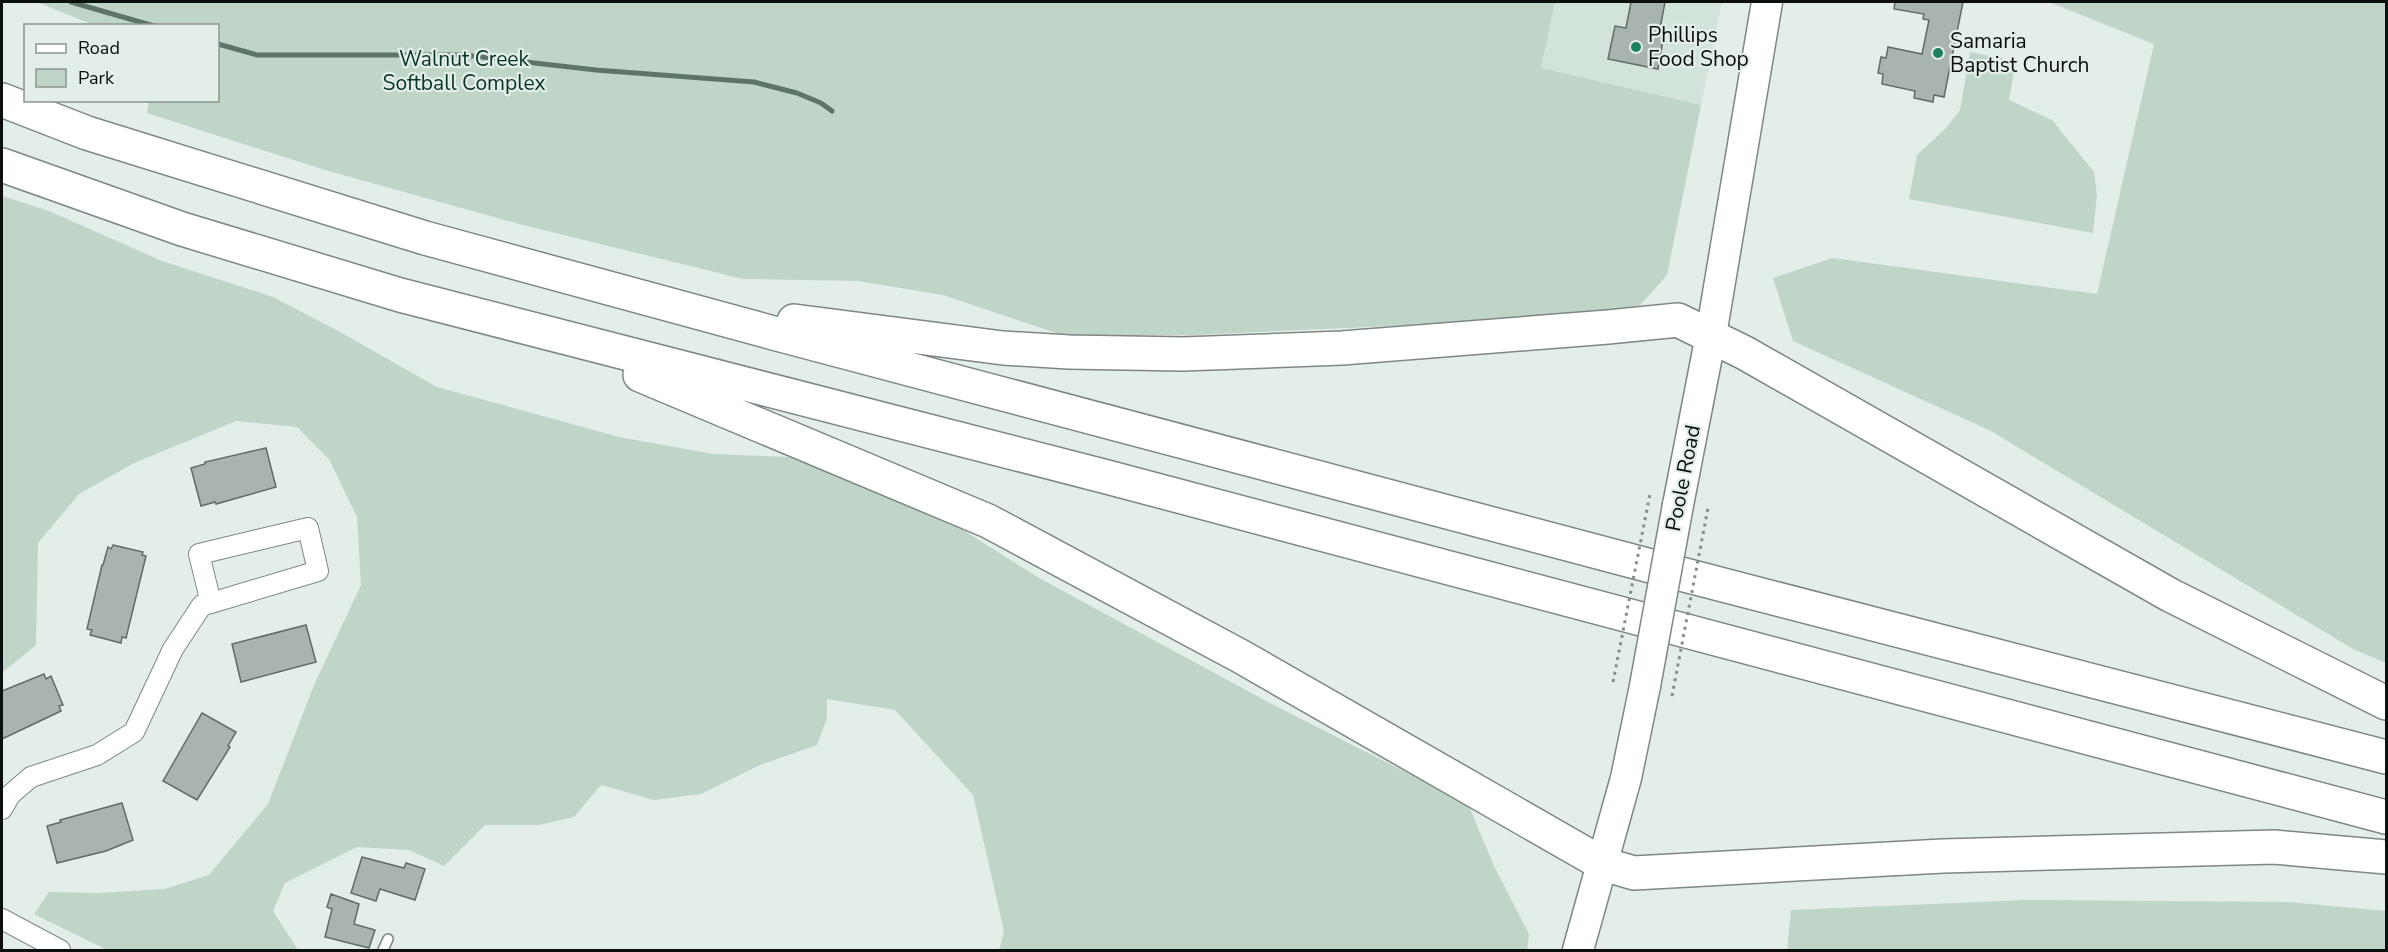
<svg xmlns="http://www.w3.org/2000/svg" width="2388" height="952" font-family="'Nunito Sans',sans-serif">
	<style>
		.built { fill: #d2e4da }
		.green { fill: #bed5c8 }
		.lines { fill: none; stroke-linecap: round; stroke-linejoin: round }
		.stream { stroke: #5d7569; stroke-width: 5 }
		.building { fill: #a9b4ae; stroke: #626b66; stroke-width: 1.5 }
		.lane-casing { stroke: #7e8782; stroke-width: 12 }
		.street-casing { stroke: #7e8782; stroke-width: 22 }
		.primary-casing { stroke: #7e8782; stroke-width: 33 }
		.highway-casing { stroke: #7e8782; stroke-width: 36 }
		.lane { stroke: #fff; stroke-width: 9 }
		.street { stroke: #fff; stroke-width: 20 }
		.primary { stroke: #fff; stroke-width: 30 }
		.highway { stroke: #fff; stroke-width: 33 }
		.primary-bridge-casing { stroke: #7e8782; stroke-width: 33; stroke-linecap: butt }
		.path-bridge { stroke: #868e8a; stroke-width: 3; stroke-dasharray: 3 4.5; stroke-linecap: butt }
		.primary-bridge { stroke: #fff; stroke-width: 30 }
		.poi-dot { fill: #1d815b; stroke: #e3eee8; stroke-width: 2 }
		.labels { text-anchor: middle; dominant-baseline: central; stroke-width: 4.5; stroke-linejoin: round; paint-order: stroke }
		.poi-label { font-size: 21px; fill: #0b0f0d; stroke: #e3eee8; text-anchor: start }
		.park-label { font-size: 21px; fill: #073523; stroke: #e3eee8 }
		.street-label { font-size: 21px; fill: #0b0f0d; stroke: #e3eee8 }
	</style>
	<rect width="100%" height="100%" fill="#e3eee8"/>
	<path class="built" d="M1555 2H1722L1701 105 1541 68Z"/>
	<path class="green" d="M36 2H1555L1541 68 1701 105 1667 275 1640 305 1567 318 1193 335 1065 336 943 295 858 281 743 279 523 225 325 170 147 113 149 101 218 100V26L94 25Z
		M2049 2H2386V663L2353 649 1991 431 1793 341 1773 278 1833 258 2097 294 2154 44Z
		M1970 52 2016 61 2009 100 2052 120 2094 172 2097 195 2093 233 1909 199 1917 155 1945 129 1960 110Z
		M2 196 49 211 162 261 273 297 340 332 437 387 619 437 713 454 789 457 907 501 944 518 1039 578 1268 702 1468 804 1494 866 1529 934 1527 950H999L1004 931 973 795 895 710 827 699V718L817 745 760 765 701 794 654 800 601 785 574 817 539 825H485L444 866 409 850 357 847 285 883 273 911 298 950H107L34 914 49 892 99 893 164 889 209 875 268 804 314 685 361 585 357 517 329 459 297 427 236 421 134 463 79 494 38 543 36 645 2 673Z
		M2026 900 2289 902 2386 911V950H1787L1791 910Z"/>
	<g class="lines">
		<path class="stream" d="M71 2 154 26
			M218 44 257 55H464L596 70 754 82 797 93 821 103 832 111"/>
	</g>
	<path class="building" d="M1631 2H1665L1659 34 1664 35 1658 69 1608 59 1615 26 1626 28Z
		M1895 2H1963L1944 97 1934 95 1933 102 1914 98 1915 91 1882 84 1883 74 1878 73 1881 57 1886 58 1888 47 1922 54 1929 20 1923 19 1924 14 1894 9Z
		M266 448 276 487 216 504 215 502 201 506 191 468 205 464V462Z
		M113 545 143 552 142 555 146 556 126 638 122 637 121 643 90 635 92 630 87 629 102 565H103L108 547 111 549Z
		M306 625 316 662 241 682 232 644Z
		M44 674 46 679 51 676 63 705 59 706 61 711 2 739V691Z
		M202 713 236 732 228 746 230 747 197 800 163 781Z
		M122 803 133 840 106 851 57 863 47 826 61 822 60 820Z
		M362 857 404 868 406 863 425 869 415 900 380 889 376 901 351 893Z
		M331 894 359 904 354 924 375 930 369 948 325 937 332 909 327 907Z"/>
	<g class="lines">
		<defs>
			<path id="lane" d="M383 950 388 939"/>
			<path id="street" d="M2 809 10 795 31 777 97 755 134 732 173 649 202 605 211 603 318 571 308 528 199 554 211 603
				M2 919 60 950"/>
			<path id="primary" d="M1678 505 1711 335 1767 2
				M1578 950 1626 778 1645 686"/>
			<path id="highway" d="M2 100 87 133 425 238 777 334 1677 573 2386 757
				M2 165 182 229 400 295 1107 477 2386 817
				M794 321 1003 348 1069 352 1183 354 1342 348 1608 327 1678 320 1745 353 2170 595 2386 703
				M640 375 988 521 1240 656 1603 864 1634 873 1943 856 2274 847 2386 857"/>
		</defs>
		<use href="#lane" class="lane-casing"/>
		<use href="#street" class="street-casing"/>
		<use href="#primary" class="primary-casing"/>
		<use href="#highway" class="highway-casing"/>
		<use href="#lane" class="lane"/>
		<use href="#street" class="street"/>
		<use href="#primary" class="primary"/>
		<use href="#highway" class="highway"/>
		<defs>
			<path id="primary-bridge" d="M1645 686 1678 505"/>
		</defs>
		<use href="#primary-bridge" class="primary-bridge-casing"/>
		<path class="path-bridge" d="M1613 682 1650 494
			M1672 696 1708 508"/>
		<use href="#primary-bridge" class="primary-bridge"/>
	</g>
	<g class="poi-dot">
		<circle cx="1636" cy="47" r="6"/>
		<circle cx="1938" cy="53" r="6"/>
	</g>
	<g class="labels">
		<g class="poi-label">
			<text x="1648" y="35">Phillips<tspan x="1648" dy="24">Food Shop</tspan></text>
			<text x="1950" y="41">Samaria<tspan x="1950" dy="24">Baptist Church</tspan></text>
		</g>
		<g class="park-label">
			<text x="464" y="59">Walnut Creek<tspan x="464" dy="24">Softball Complex</tspan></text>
		</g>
		<g class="street-label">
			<text transform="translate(1683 478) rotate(-79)">Poole Road</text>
		</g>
	</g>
	<rect width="2388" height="952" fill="none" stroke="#0b0f0d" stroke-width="6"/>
	<rect x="24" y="24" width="195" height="78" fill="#e3eee8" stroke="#8d9590" stroke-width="1.5"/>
	<rect x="36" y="44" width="30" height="9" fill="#ffffff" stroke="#8d9590" stroke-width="1.5"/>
	<text x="78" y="54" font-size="18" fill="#0b0f0d">Road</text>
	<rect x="36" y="69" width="30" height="18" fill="#bed5c8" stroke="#8d9590" stroke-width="1.5"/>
	<text x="78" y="84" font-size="18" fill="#0b0f0d">Park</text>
</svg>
